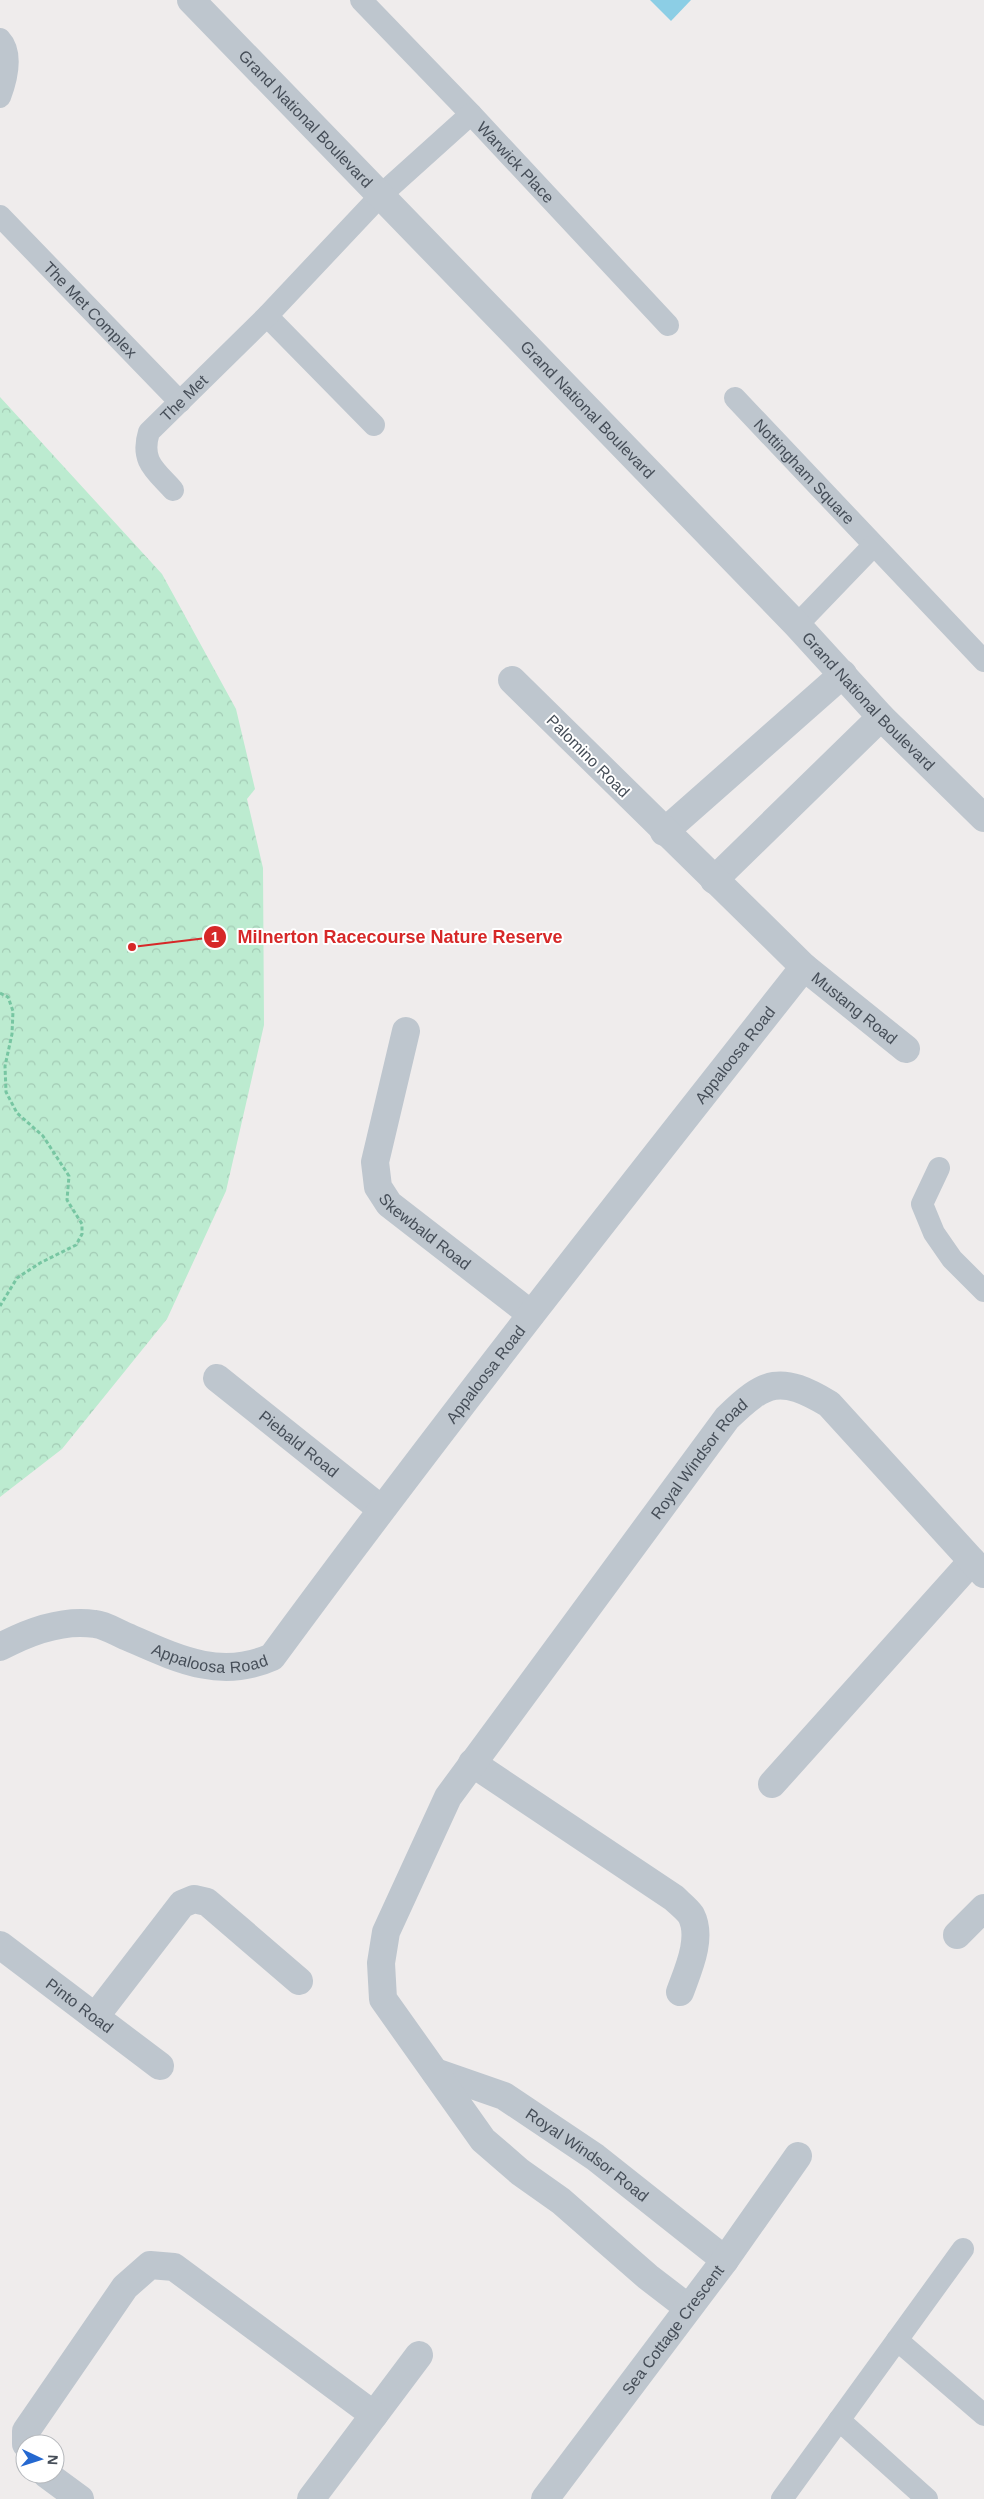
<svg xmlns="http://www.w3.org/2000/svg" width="984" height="2499" font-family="Helvetica,sans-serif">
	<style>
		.park { fill: url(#park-crowns) }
		.water { fill: #8ccee5 }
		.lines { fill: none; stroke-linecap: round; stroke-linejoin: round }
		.path { stroke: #77c6a2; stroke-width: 3; stroke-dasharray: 4 2.5; stroke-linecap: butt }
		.service { stroke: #bec6ce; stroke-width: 22 }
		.minor { stroke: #bec6ce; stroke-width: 28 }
		.labels { text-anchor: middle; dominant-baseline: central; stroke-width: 4; stroke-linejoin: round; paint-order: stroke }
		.street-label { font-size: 16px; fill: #464e58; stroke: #fff }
		.leader { fill: none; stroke: #d62828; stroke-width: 2 }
		.callout-dot { fill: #d62828; stroke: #fff; stroke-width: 2 }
		.mark-label { font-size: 15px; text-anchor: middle; font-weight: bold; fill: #fff }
		.callout-label { font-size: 18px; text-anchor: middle; font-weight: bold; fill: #d62828; stroke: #fff; stroke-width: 4; stroke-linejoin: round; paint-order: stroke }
	</style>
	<defs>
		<pattern id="park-crowns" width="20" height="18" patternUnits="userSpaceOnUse" patternTransform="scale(1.25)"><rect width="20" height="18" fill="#bcebd0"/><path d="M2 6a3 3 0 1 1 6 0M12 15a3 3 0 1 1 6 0" fill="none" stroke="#a3cbb5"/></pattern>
	</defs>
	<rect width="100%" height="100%" fill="#efecec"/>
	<path class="park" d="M0 397 162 574 236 709 255 789 247 799 263 868 264 1025 226 1191 167 1319 62 1449 0 1497Z"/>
	<path class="water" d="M650 0H691L671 21Z"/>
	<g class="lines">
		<path class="path" d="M0 993 8 997 13 1011 12 1034 5 1066 6 1092 17 1113 43 1136 69 1176 67 1200 82 1224V1234L76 1245 40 1263 17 1278 0 1306"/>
		<g class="service">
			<path id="s1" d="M361 0 471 114 668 325"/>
			<path d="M0 39C14 54 6 81 0 97"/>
			<path id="s2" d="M0 216 180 402"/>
			<path d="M267 316 374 425"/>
			<path id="s3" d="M735 398 984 661"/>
			<path id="s4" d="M173 490C155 470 140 461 149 432L267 316 381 195 471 114"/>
			<path d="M797 625 873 546"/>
			<path d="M939 1168 922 1204 934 1233 952 1259 984 1291"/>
			<path d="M897 2340 984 2415"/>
			<path d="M839 2420 927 2499"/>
			<path d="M782 2499 963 2249"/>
		</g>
		<g class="minor">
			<path id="s5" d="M191 0 797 625 881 717 984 818"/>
			<path d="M664 832 843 674"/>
			<path d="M714 880 881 717"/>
			<path id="s6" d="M804 967 906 1049"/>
			<path id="s7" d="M406 1031 375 1162 378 1187 389 1204 531 1314"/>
			<path id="s8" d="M217 1378 381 1509"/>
			<path id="s9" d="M0 1647C28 1632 63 1619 95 1624 106 1625 119 1634 130 1638 178 1659 221 1680 272 1657 444 1423 624 1195 804 967L512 680"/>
			<path d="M472 1763 674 1898C679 1903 687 1909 691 1915 703 1938 688 1970 680 1992"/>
			<path d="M772 1784 972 1561"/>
			<path d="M957 1935 984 1908"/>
			<path id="s10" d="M0 1945 160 2066"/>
			<path d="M95 2017 182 1904 194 1899 207 1902 299 1981"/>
			<path id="s11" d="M435 2072 504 2096 595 2157 725 2260"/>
			<path id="s12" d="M687 2307 648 2277 561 2201 520 2172 483 2140 383 1999 381 1963 386 1932 448 1797 727 1418C766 1380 780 1375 829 1404L984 1574"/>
			<path d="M374 2415 419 2355"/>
			<path d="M26 2444V2431L125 2287 150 2265 174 2267 374 2415 311 2499"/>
			<path d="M46 2474 80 2499"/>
			<path id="s13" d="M545 2499 725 2260 798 2156"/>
		</g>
	</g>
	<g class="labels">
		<g class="street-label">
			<text stroke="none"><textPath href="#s5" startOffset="165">Grand National Boulevard</textPath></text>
			<text stroke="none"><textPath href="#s1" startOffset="224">Warwick Place</textPath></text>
			<text stroke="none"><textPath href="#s2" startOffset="130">The Met Complex</textPath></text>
			<text stroke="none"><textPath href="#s4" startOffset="116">The Met</textPath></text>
			<text stroke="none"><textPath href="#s5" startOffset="570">Grand National Boulevard</textPath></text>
			<text stroke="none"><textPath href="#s3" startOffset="101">Nottingham Square</textPath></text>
			<text stroke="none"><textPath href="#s5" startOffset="975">Grand National Boulevard</textPath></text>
			<text transform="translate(588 756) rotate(45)">Palomino Road</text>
			<text stroke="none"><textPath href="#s6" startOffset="65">Mustang Road</textPath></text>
			<text stroke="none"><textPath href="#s9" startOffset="1045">Appaloosa Road</textPath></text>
			<text stroke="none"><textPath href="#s7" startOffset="225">Skewbald Road</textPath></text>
			<text stroke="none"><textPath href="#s9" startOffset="640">Appaloosa Road</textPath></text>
			<text stroke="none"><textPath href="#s8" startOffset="105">Piebald Road</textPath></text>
			<text stroke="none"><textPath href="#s12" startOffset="1074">Royal Windsor Road</textPath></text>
			<text stroke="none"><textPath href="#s9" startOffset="221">Appaloosa Road</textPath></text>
			<text stroke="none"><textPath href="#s10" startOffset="100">Pinto Road</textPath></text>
			<text stroke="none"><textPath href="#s11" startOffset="175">Royal Windsor Road</textPath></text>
			<text stroke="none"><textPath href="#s13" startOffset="212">Sea Cottage Crescent</textPath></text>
		</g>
	</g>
	<path class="leader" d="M132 947L215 937"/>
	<g class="callout-dot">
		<circle cx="132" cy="947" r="5"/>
		<circle cx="215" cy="937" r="12"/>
	</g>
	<g class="mark-label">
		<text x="215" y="942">1</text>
	</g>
	<g class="callout-label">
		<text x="400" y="943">Milnerton Racecourse Nature Reserve</text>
	</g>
	<g transform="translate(40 2459) rotate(94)"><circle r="24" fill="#ffffff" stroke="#b5b8bc"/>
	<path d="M0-4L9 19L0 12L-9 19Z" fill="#2568d0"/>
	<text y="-8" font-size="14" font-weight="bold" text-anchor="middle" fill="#464e58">N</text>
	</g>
</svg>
